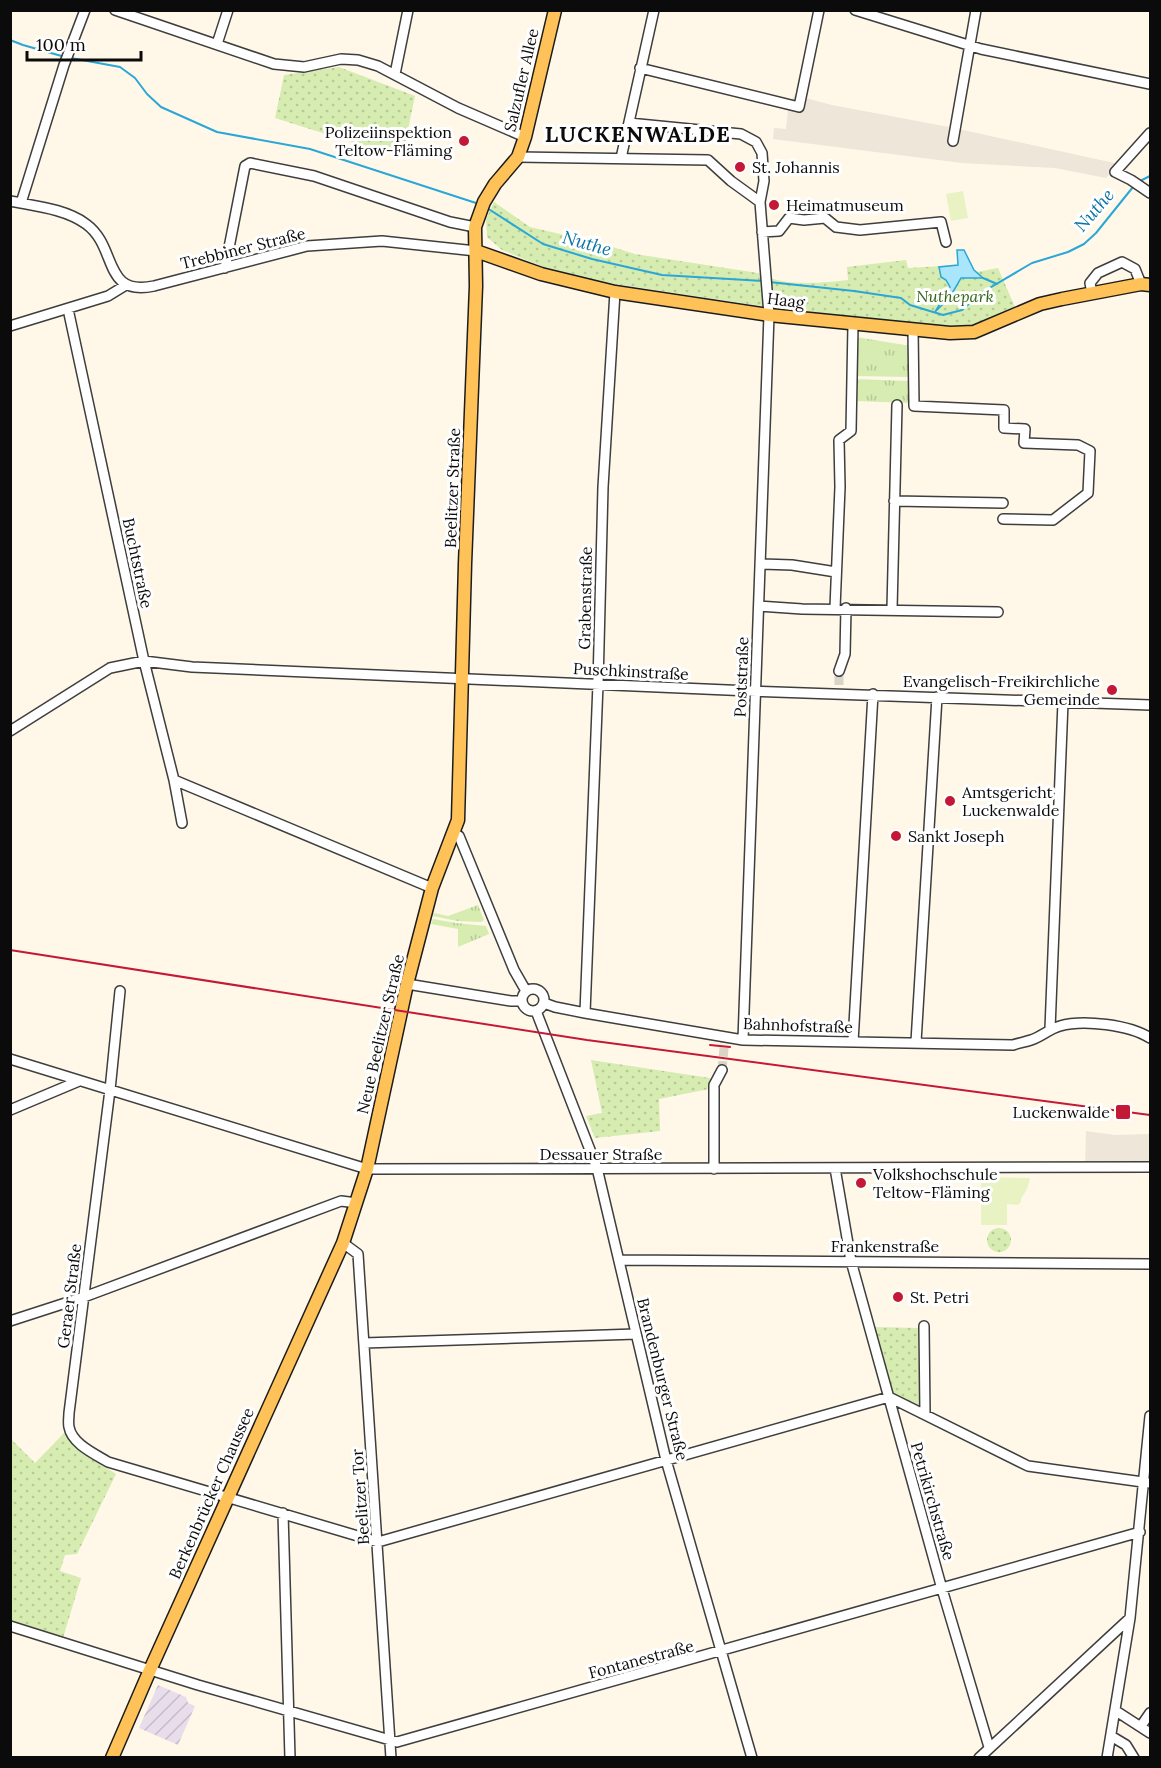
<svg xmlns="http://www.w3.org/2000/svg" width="1161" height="1768" font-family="Lora,serif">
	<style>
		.industrial { fill: url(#industrial-furrows) }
		.grass { fill: url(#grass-tufts) }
		.park { fill: url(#park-dots) }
		.pitch { fill: #e8f2c2 }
		.plaza { fill: #eee6d8 }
		.water { fill: #a9e6fb; stroke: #2aa7d7; stroke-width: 1.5 }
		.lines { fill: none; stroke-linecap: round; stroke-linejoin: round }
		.stream { stroke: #2aa7d7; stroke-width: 2 }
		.minor-tunnel { stroke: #dad4c7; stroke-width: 9; stroke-dasharray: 9 4.5; stroke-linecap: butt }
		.minor-casing { stroke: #3e3e3e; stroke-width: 12 }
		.major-casing { stroke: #1c1c1c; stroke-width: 15 }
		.minor { stroke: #fff; stroke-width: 9 }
		.major { stroke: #ffc258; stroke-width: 12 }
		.rail { stroke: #c41936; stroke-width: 2 }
		.poi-dot { fill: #c41936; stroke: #fff; stroke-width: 2 }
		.labels { text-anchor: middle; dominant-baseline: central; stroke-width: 6; stroke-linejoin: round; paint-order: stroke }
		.street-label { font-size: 16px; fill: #0b0b0b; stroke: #fff }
		.poi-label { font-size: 16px; fill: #0b0b0b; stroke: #fff; text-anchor: start }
		.park-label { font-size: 16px; font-style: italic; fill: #316617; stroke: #fff }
		.water-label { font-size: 18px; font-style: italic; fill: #0c75a5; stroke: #fff }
		.district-label { font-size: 22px; font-weight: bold; letter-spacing: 1.5px; fill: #0b0b0b; stroke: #fff }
	</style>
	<defs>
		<pattern id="industrial-furrows" width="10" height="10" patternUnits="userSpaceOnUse" patternTransform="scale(1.5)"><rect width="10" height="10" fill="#e8ddeb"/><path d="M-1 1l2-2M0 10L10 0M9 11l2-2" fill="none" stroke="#c6bcc8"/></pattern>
		<pattern id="grass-tufts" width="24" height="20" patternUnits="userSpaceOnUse" patternTransform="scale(1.5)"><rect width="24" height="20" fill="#d6ecb0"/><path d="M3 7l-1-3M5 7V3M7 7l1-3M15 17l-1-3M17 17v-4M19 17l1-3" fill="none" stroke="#b6c996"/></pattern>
		<pattern id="park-dots" width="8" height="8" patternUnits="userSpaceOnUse" patternTransform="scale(1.5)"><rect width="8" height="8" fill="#d6ecb0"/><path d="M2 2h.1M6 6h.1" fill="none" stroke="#b6c996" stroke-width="1.8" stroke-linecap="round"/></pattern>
	</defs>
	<rect width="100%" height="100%" fill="#fff8e8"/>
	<path class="industrial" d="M158 1685 186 1697 188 1703 195 1706 178 1745 139 1728Z"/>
	<path class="grass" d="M856 337 911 346 910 377 855 376Z
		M855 379 910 381V403L855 401Z
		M478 905 484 920 481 922 457 921 433 916 434 913 448 916Z
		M433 919 456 923 486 926 489 934 458 947V929L431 924Z"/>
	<path class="park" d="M339 67 415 96 402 158 275 118 284 75Z
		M494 202 530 227 603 244 635 254 758 273C782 287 822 283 848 280L847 267 906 260 908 268 958 265 957 250H964L974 270 977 272 998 268 1015 307 970 327 944 328 852 320 602 282 541 266 502 250 487 237 486 219Z
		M591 1060 710 1078 709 1089 659 1099 660 1131 595 1138 586 1116 602 1113Z
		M987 1240a12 12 0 1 1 24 0a12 12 0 1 1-24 0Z
		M874 1327 918 1328 920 1406 892 1393Z
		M64 1433 86 1455 116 1474 77 1554 65 1555 60 1571 81 1578 63 1638 11 1622 10 1438 35 1463Z"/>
	<path class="pitch" d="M963 191 968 218 951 221 946 194Z
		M981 1177 1030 1178 1027 1189 1021 1199V1202L1018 1205 1007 1204V1225H981Z"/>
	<path class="plaza" d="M794 95 832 105 949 127 1119 164 1106 178 1055 168 962 163 773 139 774 128 786 129 788 110Z
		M1086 1131 1115 1135 1150 1134V1167H1085Z"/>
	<path class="water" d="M957 250H964L974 270 983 278H961L950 297 935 312 950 287 946 280 941 277 939 267 958 265Z"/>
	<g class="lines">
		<path class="stream" d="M10 40 23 45 65 57
			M71 58 120 67 135 78 147 94 161 107 217 132 310 149 479 204
			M1140 181 1150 176
			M487 208 543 244 592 259 662 275 763 281
			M983 278 997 284
			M769 282 854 291 901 298 910 305 943 315 962 310 981 293 1032 263 1068 252 1084 244 1096 233 1133 187"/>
		<path class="minor-tunnel" d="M839 685V671
			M722 1070 725 1037"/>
		<defs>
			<path id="minor" d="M115 10 274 64 304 67 341 59 358 60 378 66 458 108 525 137
				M855 10 981 49 1150 84
				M217 44 228 10
				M640 68 799 107 819 10
				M395 74 408 10
				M629 123 741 134 756 142 762 153 764 181 760 202 769 315 743 1040
				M1150 133 1115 172 1131 180 1150 193
				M953 141 976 10
				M518 157 708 160 731 181 760 202
				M621 158 654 10
				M10 201C35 206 66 209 86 224 118 247 102 297 154 286L307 246 382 241 476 251
				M21 203 64 65 85 10
				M762 232 779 231 789 218 804 220 825 218 836 227 860 230 941 222 946 242
				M225 268 245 166 250 163 314 176 450 222 475 227
				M1092 293 1090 283 1098 273 1122 262 1135 269 1141 284
				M68 309 144 661 174 780 182 823
				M10 326 108 296 126 285
				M913 329 914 406 1004 410V428L1025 429 1024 443 1078 445 1090 451 1088 493 1053 520 1003 519
				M894 501 1003 503
				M760 564 792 565 836 572
				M759 606 802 609 998 612
				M835 608 840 487 839 440 851 431 853 325
				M892 609 897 405
				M839 671 845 654 846 608
				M10 731 110 668 144 661 192 667 750 691 1150 705
				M174 780 432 888
				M454 833 459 836 514 970 526 991
				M407 984 511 1001H522
				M522 1000a11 11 0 1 1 22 0a11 11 0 1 1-22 0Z
				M120 991 110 1090 69 1413C69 1417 68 1423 69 1427 72 1444 95 1454 108 1462L378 1542 889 1397 1028 1466 1150 1483
				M544 1003 555 1007 585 1013 743 1040 1013 1045C1019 1043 1025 1042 1031 1040 1041 1037 1049 1029 1060 1026 1083 1019 1130 1025 1150 1038
				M536 1011 597 1168 666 1460 752 1758
				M585 1013 598 684 603 487 615 292
				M1050 1029 1063 702
				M853 1042 873 694
				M916 1042 937 697
				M10 1059 367 1169 1150 1167
				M10 1110 79 1081
				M835 1168 851 1261 942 1589 989 1747
				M714 1169V1085L722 1070
				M343 1243 358 1254 391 1758
				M619 1260 1150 1264
				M10 1321 84 1297 341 1201 357 1203
				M924 1326 925 1414
				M364 1343 636 1334
				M283 1513 290 1758
				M10 1626 198 1685 397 1742 1140 1532
				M1116 1711 1150 1733
				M1141 1726 1150 1713
				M1111 1736 1126 1745 1134 1758
				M979 1758 1130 1618
				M1107 1758 1130 1618 1150 1416"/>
			<path id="major" d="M476 251 541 274 615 292 769 315 950 333 974 332 1040 304 1062 299 1141 284 1150 285
				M112 1758 150 1670 343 1243 367 1169 407 984 432 888 458 820 465 564 476 286 475 227 484 202 495 184 518 157 525 137 555 10"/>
		</defs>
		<use href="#minor" class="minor-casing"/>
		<use href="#major" class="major-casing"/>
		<use href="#minor" class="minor"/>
		<use href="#major" class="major"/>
		<path class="rail" d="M10 950 587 1040 1150 1115
			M710 1045 730 1047"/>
	</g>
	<g class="poi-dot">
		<circle cx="464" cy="141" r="6"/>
		<circle cx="740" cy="167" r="6"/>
		<circle cx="774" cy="205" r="6"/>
		<circle cx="1112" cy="690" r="6"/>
		<circle cx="950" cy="801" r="6"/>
		<circle cx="896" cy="836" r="6"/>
		<rect x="1115" y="1104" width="16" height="16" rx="3"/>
		<circle cx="861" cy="1183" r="6"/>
		<circle cx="898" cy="1297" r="6"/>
	</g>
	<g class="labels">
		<g class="street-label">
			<text transform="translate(521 80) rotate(-77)">Salzufler Allee</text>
			<text transform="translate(243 248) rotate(-14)">Trebbiner Straße</text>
			<text transform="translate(786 300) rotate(7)">Haag</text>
			<text transform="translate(452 488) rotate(-88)">Beelitzer Straße</text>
			<text transform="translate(138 563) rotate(78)">Buchtstraße</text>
			<text transform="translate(585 598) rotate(-89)">Grabenstraße</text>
			<text transform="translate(631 671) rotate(3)">Puschkinstraße</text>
			<text transform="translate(741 677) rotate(-88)">Poststraße</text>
			<text transform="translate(798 1025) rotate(2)">Bahnhofstraße</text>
			<text transform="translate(380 1034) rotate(-77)">Neue Beelitzer Straße</text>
			<text x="601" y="1154">Dessauer Straße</text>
			<text x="885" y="1246">Frankenstraße</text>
			<text transform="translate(69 1296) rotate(-83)">Geraer Straße</text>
			<text transform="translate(663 1379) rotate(76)">Brandenburger Straße</text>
			<text transform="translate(211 1493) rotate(-66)">Berkenbrücker Chaussee</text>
			<text transform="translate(360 1497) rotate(-94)">Beelitzer Tor</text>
			<text transform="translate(933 1501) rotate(74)">Petrikirchstraße</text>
			<text transform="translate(641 1659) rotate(-15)">Fontanestraße</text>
		</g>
		<g class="poi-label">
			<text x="452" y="132" text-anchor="end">Polizeiinspektion<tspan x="452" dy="18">Teltow-Fläming</tspan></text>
			<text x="752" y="167">St. Johannis</text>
			<text x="786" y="205">Heimatmuseum</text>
			<text x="1100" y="681" text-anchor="end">Evangelisch-Freikirchliche<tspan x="1100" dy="18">Gemeinde</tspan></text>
			<text x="962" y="792">Amtsgericht<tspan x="962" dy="18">Luckenwalde</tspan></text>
			<text x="908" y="836">Sankt Joseph</text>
			<text x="1110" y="1112" text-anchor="end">Luckenwalde</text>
			<text x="873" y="1174">Volkshochschule<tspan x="873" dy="18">Teltow-Fläming</tspan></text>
			<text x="910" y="1297">St. Petri</text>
		</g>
		<g class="park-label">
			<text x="955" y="296">Nuthepark</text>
		</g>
		<g class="water-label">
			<text transform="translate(1094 210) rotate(-49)">Nuthe</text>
			<text transform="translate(587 243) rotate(16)">Nuthe</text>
		</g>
		<g class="district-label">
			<text x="638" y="134">LUCKENWALDE</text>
		</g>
	</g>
	<rect width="1161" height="1768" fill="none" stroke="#0b0b0b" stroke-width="24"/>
	<path d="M27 51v9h114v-9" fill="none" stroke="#0b0b0b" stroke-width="3"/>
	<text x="36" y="51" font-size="18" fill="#0b0b0b" stroke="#ffffff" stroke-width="4.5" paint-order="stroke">100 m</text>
</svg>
